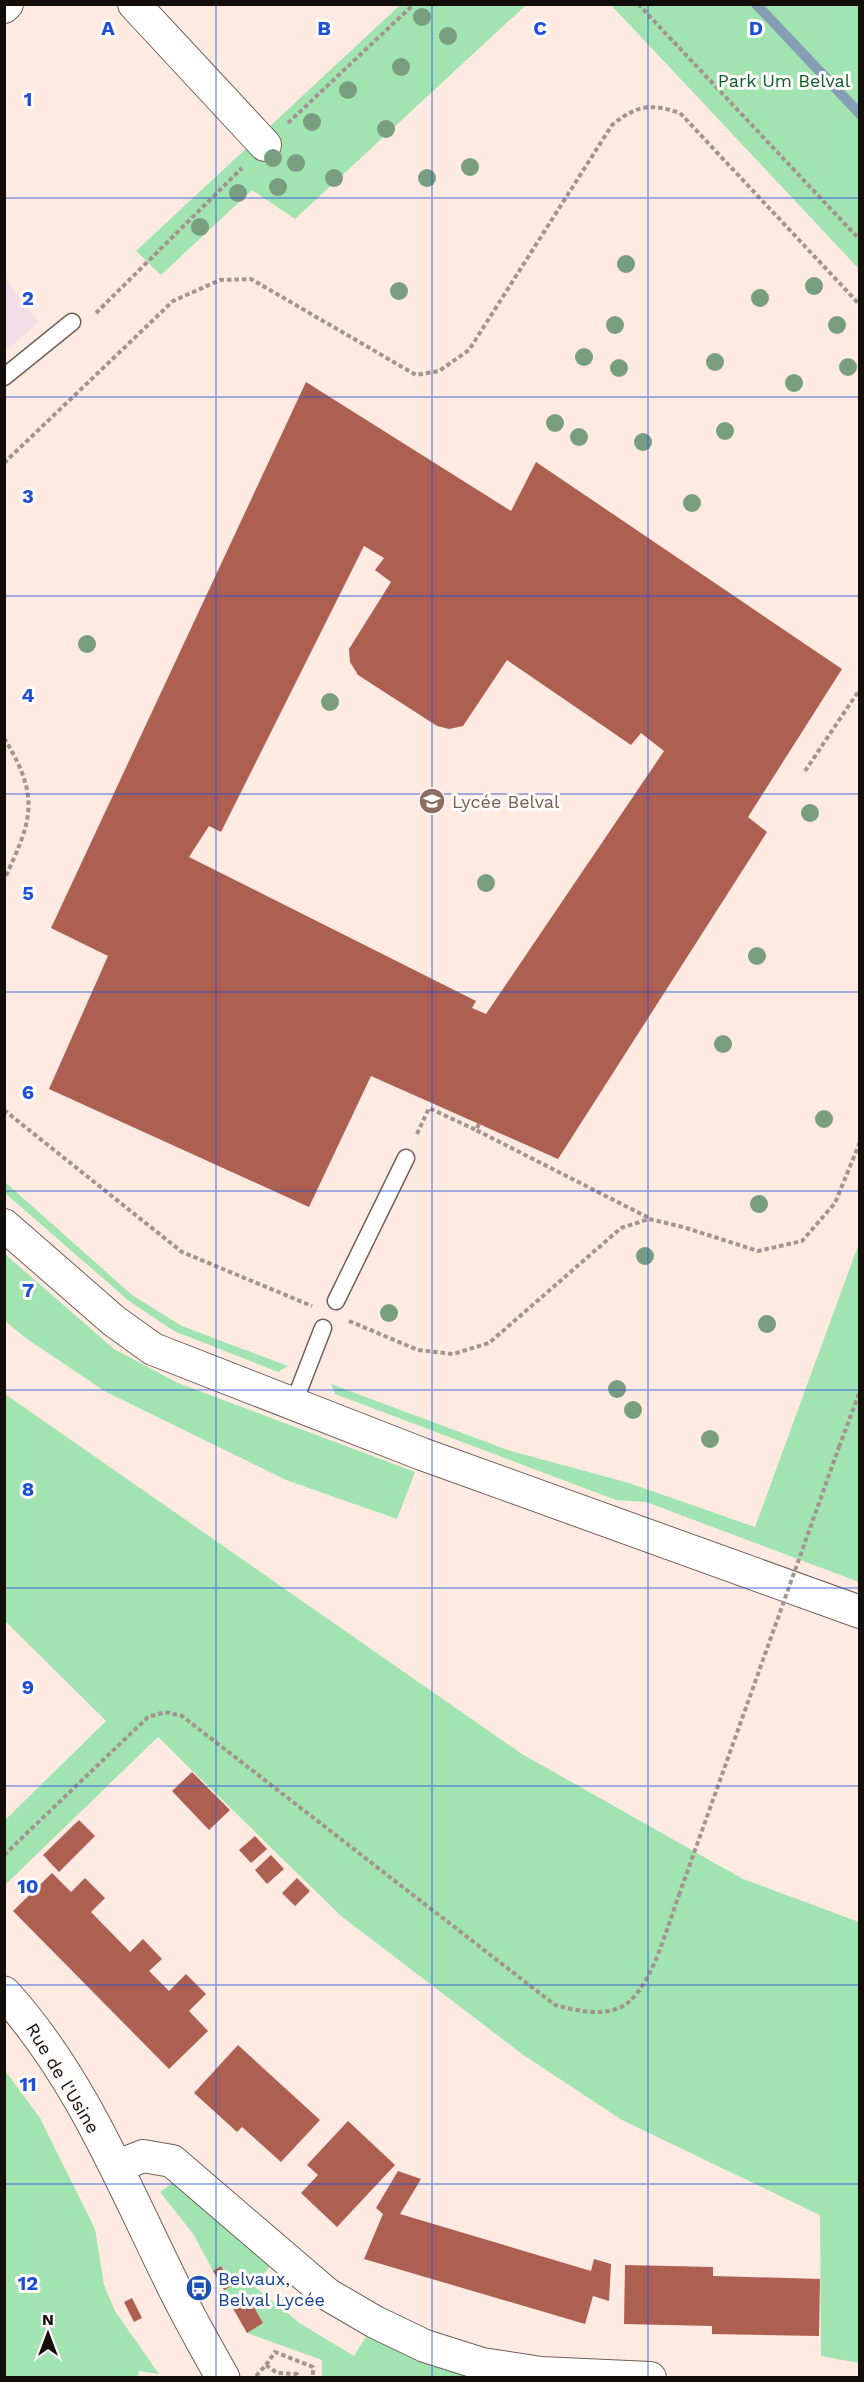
<svg xmlns="http://www.w3.org/2000/svg" width="864" height="2382" font-family="'Work Sans',sans-serif">
	<style>
		.industrial { fill: #f5dde8 }
		.green { fill: #a1e3b1 }
		.lines { fill: none; stroke-linecap: round; stroke-linejoin: round }
		.stream { stroke: #859eb5; stroke-width: 10 }
		.building { fill: #ad5f51; fill-rule: evenodd }
		.lane-casing { stroke: #706058; stroke-width: 19 }
		.street-casing { stroke: #706058; stroke-width: 34 }
		.secondary-casing { stroke: #706058; stroke-width: 35 }
		.path { stroke: #a3948d; stroke-width: 4; stroke-dasharray: 4.5 3; stroke-linecap: butt }
		.lane { stroke: #fff; stroke-width: 16 }
		.street { stroke: #fff; stroke-width: 32 }
		.secondary { stroke: #fff; stroke-width: 33 }
		.path-bridge { stroke: #a3948d; stroke-width: 4; stroke-dasharray: 4.5 3; stroke-linecap: butt }
		.tree { fill: #789e7f }
		.grid { fill: none; stroke: #1d4ed8; stroke-width: 1.5; stroke-opacity: 0.55 }
		.labels { text-anchor: middle; dominant-baseline: central; stroke-width: 6; stroke-linejoin: round; paint-order: stroke }
		.park-label { font-size: 18px; fill: #0b5f2f; stroke: #fffbf9 }
		.education-label { font-size: 18px; fill: #785e54; stroke: #fffbf9; text-anchor: start }
		.street-label { font-size: 18px; fill: #140e0b; stroke: #fffbf9 }
		.transit-label { font-size: 18px; fill: #164399; stroke: #fffbf9; text-anchor: start }
		.grid-label { font-size: 20px; text-anchor: middle; font-weight: bold; fill: #1d4ed8; stroke: #fffbf9; stroke-width: 6; stroke-linejoin: round; paint-order: stroke }
	</style>
	<rect width="100%" height="100%" fill="#feeae1"/>
	<path class="industrial" d="M5 278 39 322 5 351H4Z"/>
	<path class="green" d="M400 5H526L295 219 252 190 161 275 136 251Z
		M611 5H859V269Z
		M5 1182 132 1295 182 1326 288 1366 278 1372 174 1331 129 1301 5 1193Z
		M859 1243V1582L646 1502 616 1500 335 1394 331 1384 511 1451 629 1483 755 1527Z
		M5 1254 114 1349 178 1383 415 1472 397 1519 286 1480 106 1392 27 1339 5 1321Z
		M5 1394 522 1754 743 1879 859 1922V2363L821 2356 820 2215 622 2120 522 2054 341 1916 158 1737 5 1885V1820L106 1721 5 1621Z
		M4 2069 40 2118 95 2229 104 2285 115 2311 159 2374 139 2371 138 2377H5Z
		M174 2182 271 2264 255 2287 301 2324 354 2356 375 2322 425 2346 650 2377H322V2360L247 2333 263 2323 247 2296 231 2305 224 2290 232 2285 221 2266 213 2271 194 2235 160 2192Z"/>
	<g class="lines">
		<path class="stream" d="M756 4 860 114"/>
	</g>
	<path class="building" d="M306 382 511 511 536 462 842 669 748 817 767 832 558 1159 371 1076 309 1207 49 1089 108 956 51 928ZM364 546 384 558 375 570 391 582 349 649 350 662 358 675 437 726 449 729 463 726 507 660 631 745 641 733 664 751 486 1014 472 1008 476 1001 189 857 209 826 221 832Z
		M192 1772 230 1810 209 1830 172 1791Z
		M79 1820 95 1836 59 1872 43 1855Z
		M255 1836 267 1849 251 1863 239 1850Z
		M271 1855 284 1869 267 1884 255 1870Z
		M52 1873 71 1892 85 1878 105 1898 91 1912 130 1952 143 1939 162 1959 149 1971 169 1991 186 1974 206 1994 189 2011 208 2031 169 2069 13 1911Z
		M297 1878 310 1891 295 1906 282 1893Z
		M238 2045 320 2120 281 2162 242 2127 237 2132 194 2093Z
		M348 2121 395 2165 337 2227 301 2193 318 2175 307 2165Z
		M398 2171 421 2179 400 2214 591 2271 594 2259 611 2264 609 2301 593 2296 585 2324 364 2259 383 2214 376 2208Z
		M625 2265 713 2267V2276L820 2279 819 2336 712 2334V2326L624 2324Z
		M221 2266 232 2286 224 2290 213 2271Z
		M247 2295 263 2323 247 2333 231 2305Z
		M132 2298 142 2318 134 2322 124 2302Z"/>
	<g class="lines">
		<defs>
			<path id="lane" d="M4 377 72 322
				M336 1301 406 1158
				M293 1405 323 1328"/>
			<path id="street" d="M134 4 265 145
				M4 7 7 4
				M4 1225 114 1321 153 1349 422 1454 860 1612
				M116 2167 143 2156 172 2161 327 2294 375 2322 425 2346 482 2364 541 2373 650 2378"/>
			<path id="secondary" d="M4 1993C78 2074 121 2179 169 2277 185 2311 204 2344 223 2378"/>
		</defs>
		<use href="#lane" class="lane-casing"/>
		<use href="#street" class="street-casing"/>
		<use href="#secondary" class="secondary-casing"/>
		<path class="path" d="M638 4 860 240
			M288 123 414 4
			M96 313 242 168
			M4 463 173 301 220 280 251 279 416 375 439 371 469 350 612 125C637 105 650 103 680 113L860 305
			M4 738C41 798 32 820 4 880
			M805 771 860 689
			M4 1110 182 1252 312 1306
			M479 1124 476 1130 649 1218
			M417 1134 429 1108 476 1130
			M349 1321 418 1350 453 1354 489 1343 621 1228 649 1219 683 1227 758 1251 802 1241 835 1203 860 1142
			M839 1447 860 1391
			M4 1855 148 1717 165 1712 182 1716 555 2005C577 2011 612 2019 631 2000 655 1976 667 1927 679 1895
			M266 2365 275 2352 313 2367V2378
			M256 2376 266 2365 277 2373 297 2374V2378"/>
		<use href="#lane" class="lane"/>
		<use href="#street" class="street"/>
		<use href="#secondary" class="secondary"/>
		<path class="path-bridge" d="M679 1895 839 1447"/>
	</g>
	<g class="tree">
		<circle cx="422" cy="17" r="9"/>
		<circle cx="448" cy="36" r="9"/>
		<circle cx="401" cy="67" r="9"/>
		<circle cx="348" cy="90" r="9"/>
		<circle cx="312" cy="122" r="9"/>
		<circle cx="386" cy="129" r="9"/>
		<circle cx="273" cy="158" r="9"/>
		<circle cx="296" cy="163" r="9"/>
		<circle cx="470" cy="167" r="9"/>
		<circle cx="334" cy="178" r="9"/>
		<circle cx="427" cy="178" r="9"/>
		<circle cx="278" cy="187" r="9"/>
		<circle cx="238" cy="193" r="9"/>
		<circle cx="200" cy="227" r="9"/>
		<circle cx="626" cy="264" r="9"/>
		<circle cx="814" cy="286" r="9"/>
		<circle cx="399" cy="291" r="9"/>
		<circle cx="760" cy="298" r="9"/>
		<circle cx="615" cy="325" r="9"/>
		<circle cx="837" cy="325" r="9"/>
		<circle cx="584" cy="357" r="9"/>
		<circle cx="715" cy="362" r="9"/>
		<circle cx="848" cy="367" r="9"/>
		<circle cx="619" cy="368" r="9"/>
		<circle cx="794" cy="383" r="9"/>
		<circle cx="555" cy="423" r="9"/>
		<circle cx="725" cy="431" r="9"/>
		<circle cx="579" cy="437" r="9"/>
		<circle cx="643" cy="442" r="9"/>
		<circle cx="692" cy="503" r="9"/>
		<circle cx="87" cy="644" r="9"/>
		<circle cx="330" cy="702" r="9"/>
		<circle cx="810" cy="813" r="9"/>
		<circle cx="486" cy="883" r="9"/>
		<circle cx="757" cy="956" r="9"/>
		<circle cx="723" cy="1044" r="9"/>
		<circle cx="824" cy="1119" r="9"/>
		<circle cx="759" cy="1204" r="9"/>
		<circle cx="645" cy="1256" r="9"/>
		<circle cx="389" cy="1313" r="9"/>
		<circle cx="767" cy="1324" r="9"/>
		<circle cx="617" cy="1389" r="9"/>
		<circle cx="633" cy="1410" r="9"/>
		<circle cx="710" cy="1439" r="9"/>
	</g>
	<path class="grid" d="M216 4V2378M432 4V2378M648 4V2378M4 198H860M4 397H860M4 596H860M4 794H860M4 992H860M4 1191H860M4 1390H860M4 1588H860M4 1786H860M4 1985H860M4 2184H860"/>
	<defs>
		<symbol id="school-disc" viewBox="-11 -11 22 22"><circle r="9.5" fill="#8d6e63" stroke="#fffbf9"/><path d="M0-5L7-2L0 1L-7-2ZM-4 1L0 2.5L4 1V4Q0 6-4 4Z" fill="#fff"/></symbol>
		<symbol id="bus-disc" viewBox="-11 -11 22 22"><circle r="9.5" fill="#1a4fb4" stroke="#fffbf9"/><path d="M-5-6H5V4H4V6H2V4H-2V6H-4V4H-5ZM-3.5-4V0h7V-4ZM-3.5 1.2v1.5H-2V1.2ZM2 1.2v1.5H3.5V1.2Z" fill="#fff"/></symbol>
	</defs>
	<g fill-rule="evenodd">
		<use href="#school-disc" x="417" y="786" width="30" height="30"/>
		<use href="#bus-disc" x="184" y="2273" width="30" height="30"/>
	</g>
	<g class="labels">
		<g class="park-label">
			<text x="784" y="80">Park Um Belval</text>
		</g>
		<g class="education-label">
			<text x="452" y="801">Lycée Belval</text>
		</g>
		<g class="street-label">
			<text transform="translate(63 2078) rotate(59)">Rue de l'Usine</text>
		</g>
		<g class="transit-label">
			<text x="218" y="2278">Belvaux,<tspan x="218" dy="21">Belval Lycée</tspan></text>
		</g>
	</g>
	<g class="grid-label">
		<text x="108" y="35">A</text>
		<text x="324" y="35">B</text>
		<text x="540" y="35">C</text>
		<text x="756" y="35">D</text>
		<text x="28" y="106">1</text>
		<text x="28" y="305">2</text>
		<text x="28" y="503">3</text>
		<text x="28" y="702">4</text>
		<text x="28" y="900">5</text>
		<text x="28" y="1099">6</text>
		<text x="28" y="1297">7</text>
		<text x="28" y="1496">8</text>
		<text x="28" y="1694">9</text>
		<text x="28" y="1893">10</text>
		<text x="28" y="2091">11</text>
		<text x="28" y="2290">12</text>
	</g>
	<rect width="864" height="2382" fill="none" stroke="#140e0b" stroke-width="12"/>
	<g transform="translate(48 2334)" stroke="#fffbf9" stroke-width="4.5" paint-order="stroke">
	<path d="M0-4.5L10 22L0 15L-10 22Z" fill="#140e0b"/>
	<text y="-9" font-size="16" font-weight="bold" text-anchor="middle" fill="#140e0b">N</text>
	</g>
</svg>
